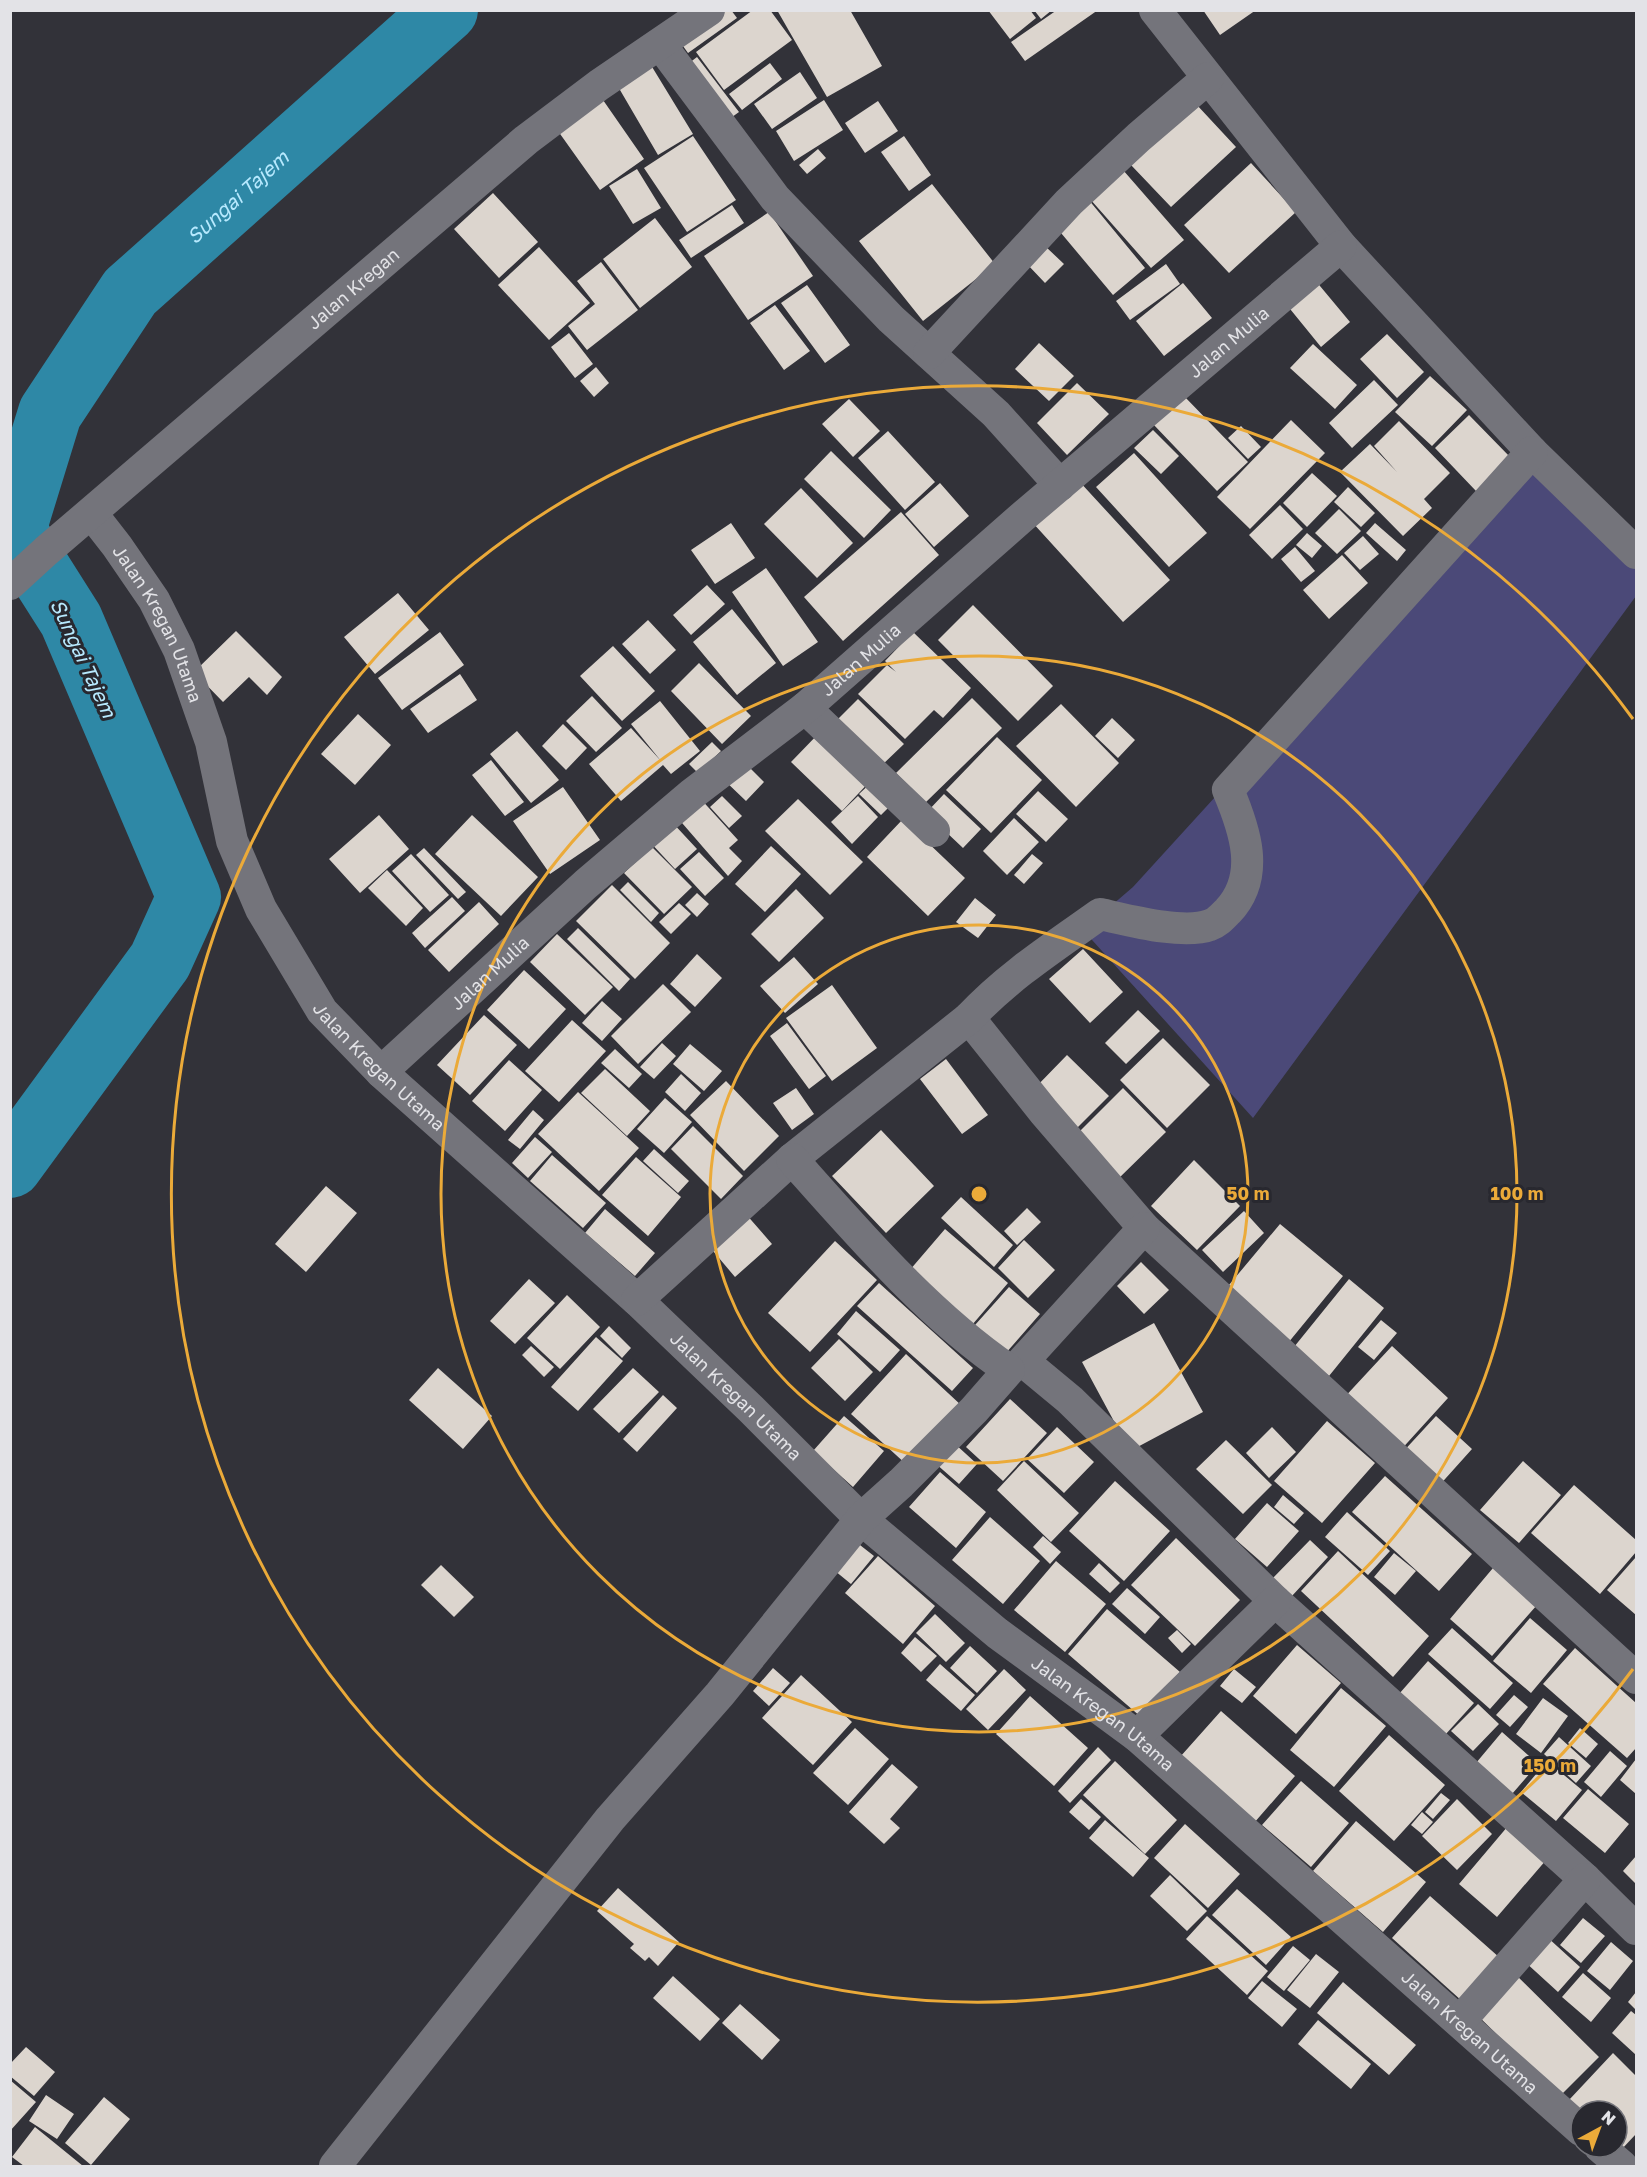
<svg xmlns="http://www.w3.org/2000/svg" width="1647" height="2177" font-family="'Golos Text',sans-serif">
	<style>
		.green { fill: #4b4978 }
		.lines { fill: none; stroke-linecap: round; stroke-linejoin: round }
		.river { stroke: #2e88a6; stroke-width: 64 }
		.building { fill: #dcd5ce }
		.minor { stroke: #74747b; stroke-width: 32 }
		.ring { fill: none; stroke: #ebaa39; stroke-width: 3 }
		.labels { text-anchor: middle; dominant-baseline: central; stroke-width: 6; stroke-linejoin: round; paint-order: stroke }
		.street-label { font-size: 18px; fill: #e3e3e7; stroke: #28282f }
		.water-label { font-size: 20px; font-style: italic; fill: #b7e9fe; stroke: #28282f }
		.centre { fill: #ebaa39; stroke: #28282f; stroke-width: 3 }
		.ring-label { font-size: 18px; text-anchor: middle; font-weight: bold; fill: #ebaa39; stroke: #28282f; stroke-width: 6; stroke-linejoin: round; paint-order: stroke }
	</style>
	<rect width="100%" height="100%" fill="#323239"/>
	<path class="green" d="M1526 456 1636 556V596L1253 1118 1083 930 1133 887Z"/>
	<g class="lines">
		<path class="river" id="s1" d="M10 1166 160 961 189 897 71 620 14 530 50 413 130 292 446 10"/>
	</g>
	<path class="building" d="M716 10H731L737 18 688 53 678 39Z
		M753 10H770L792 40 724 90 696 52Z
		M777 10H850L882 66 827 97Z
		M988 10H1030L1036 18 1010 39Z
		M1034 10H1052L1041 19Z
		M1057 10H1098L1025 61 1011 42Z
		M1203 10H1256L1220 35Z
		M646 57 693 134 658 155 613 78Z
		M697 57 739 112 721 125 680 70Z
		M770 63 782 79 742 110 729 94Z
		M800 72 817 98 772 129 754 104Z
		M603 100 644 159 600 190 558 131Z
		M824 100 843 130 794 161 776 131Z
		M878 101 898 131 865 153 845 123Z
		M1196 104 1236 147 1171 207 1131 165Z
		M693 136 736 200 687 232 644 168Z
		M904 136 931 175 909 191 881 152Z
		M818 149 826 158 807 174 799 165Z
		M1251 163 1296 212 1229 273 1184 225Z
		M637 169 661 208 633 224 609 186Z
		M1123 170 1184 240 1151 268 1090 199Z
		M932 184 995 264 923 321 859 241Z
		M493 193 538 242 499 278 454 229Z
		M1088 199 1145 268 1113 295 1056 227Z
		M732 205 744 223 691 258 679 240Z
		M769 212 813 276 748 320 704 256Z
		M655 218 692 267 640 308 603 259Z
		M1045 246 1064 264 1045 283 1027 264Z
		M539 247 590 303 549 340 498 285Z
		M601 262 638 310 587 350 568 326 595 304 577 281Z
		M1166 264 1180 284 1130 320 1116 301Z
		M1315 280 1350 322 1321 347 1286 304Z
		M1183 283 1212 318 1164 356 1136 321Z
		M807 285 850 345 825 363 781 303Z
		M775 305 810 351 784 370 750 323Z
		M569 333 593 364 575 378 551 347Z
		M1387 334 1424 372 1397 398 1360 359Z
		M1039 343 1074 376 1049 401 1015 369Z
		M1313 344 1357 385 1335 409 1290 368Z
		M596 367 609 383 594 397 580 381Z
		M1430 376 1467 410 1432 446 1395 412Z
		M1374 380 1398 405 1352 448 1329 423Z
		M1077 383 1109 414 1067 455 1037 423Z
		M1183 395 1248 462 1217 491 1153 424Z
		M849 399 880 431 853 457 822 424Z
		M1469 415 1510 457 1476 491 1435 448Z
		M1291 420 1325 453 1250 529 1217 497Z
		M1399 421 1450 473 1424 499 1432 508 1403 536 1340 472 1370 444 1397 472 1374 446Z
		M1241 426 1261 447 1248 459 1228 438Z
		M1153 430 1179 456 1161 474 1134 448Z
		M888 431 935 482 905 510 858 458Z
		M831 451 891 510 864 538 804 479Z
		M1134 453 1207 533 1169 567 1096 487Z
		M1312 473 1337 496 1307 527 1283 503Z
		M1078 480 1170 580 1123 622 1032 522Z
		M940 483 969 516 934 547 905 514Z
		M1348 487 1375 513 1361 527 1334 502Z
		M801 488 853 543 817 578 764 524Z
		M1280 505 1303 529 1272 559 1249 535Z
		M1339 509 1361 531 1337 554 1315 533Z
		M901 512 939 555 843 641 804 597Z
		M731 523 755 558 715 584 691 550Z
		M1375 523 1406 550 1397 561 1366 533Z
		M1307 533 1322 546 1312 558 1296 545Z
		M1363 536 1379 554 1360 570 1344 553Z
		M1295 547 1315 571 1301 582 1281 559Z
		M1342 555 1368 583 1329 619 1303 590Z
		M766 568 818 642 783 666 732 592Z
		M707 585 725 604 691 635 673 615Z
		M398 593 429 630 375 674 344 637Z
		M973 605 1053 686 1018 721 938 640Z
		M732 609 776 663 737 695 693 642Z
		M648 620 676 650 650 674 622 644Z
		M236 631 282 677 267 695 249 677 223 702 194 672Z
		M440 632 464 665 402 710 378 678Z
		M913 632 971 688 943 718 934 710 905 739 858 694 887 665 896 672 885 661Z
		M613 646 655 691 622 721 580 676Z
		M699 663 751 716 722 744 671 691Z
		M460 674 477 700 428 733 410 709Z
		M592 696 622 728 596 752 566 721Z
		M972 698 1002 728 925 803 896 773Z
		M858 699 904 744 880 767 835 722Z
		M660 701 700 751 671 774 663 765 621 801 589 764 631 728 661 761 631 724Z
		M1061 704 1119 763 1076 807 1016 746Z
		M358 714 391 745 355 785 321 754Z
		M1112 718 1135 740 1118 758 1095 736Z
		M563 724 587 748 566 770 542 746Z
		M822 730 872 779 842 811 791 762Z
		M517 731 559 780 531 803 490 754Z
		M997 737 1042 780 991 833 946 790Z
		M712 742 721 751 698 773 689 764Z
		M491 760 524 802 505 816 472 775Z
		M742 760 764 782 746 801 723 779Z
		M873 781 894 802 881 815 859 794Z
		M563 787 600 840 550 874 513 821Z
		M1038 791 1068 819 1046 842 1016 814Z
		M944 794 981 829 963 848 926 813Z
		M698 796 738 840 729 848 742 861 728 876 676 816Z
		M722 796 742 816 729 828 710 807Z
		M858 796 878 817 852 844 831 822Z
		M798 799 863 862 830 895 765 831Z
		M379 815 409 849 360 893 329 859Z
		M472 815 538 877 501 916 435 854Z
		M1014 818 1039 842 1007 875 983 851Z
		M903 819 965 878 928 916 867 857Z
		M671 821 697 849 675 869 649 841Z
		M771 846 801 874 765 912 735 884Z
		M652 847 692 887 664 914 624 873Z
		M424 848 466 892 458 899 416 855Z
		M699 852 724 878 705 896 680 869Z
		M411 854 449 895 430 912 392 871Z
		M1032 854 1043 863 1024 884 1014 875Z
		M387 870 423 908 406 926 368 888Z
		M628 882 659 913 651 922 620 890Z
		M612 885 670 943 635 979 576 921Z
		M796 889 824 918 779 962 751 934Z
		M697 893 709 904 697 917 685 905Z
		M452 897 465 911 425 948 412 933Z
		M975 898 996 915 978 938 956 922Z
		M479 902 499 924 449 972 428 950Z
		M679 903 691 914 671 934 659 922Z
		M578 928 630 979 619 991 567 939Z
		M557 934 613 987 585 1015 530 962Z
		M1083 949 1123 992 1090 1023 1049 979Z
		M697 954 722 978 695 1007 670 984Z
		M794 957 818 984 785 1013 760 986Z
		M524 970 566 1009 529 1049 487 1010Z
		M663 984 691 1012 638 1064 611 1036Z
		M832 985 877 1048 832 1081 786 1018Z
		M602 1001 622 1019 602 1041 582 1023Z
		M1138 1010 1160 1031 1126 1064 1105 1043Z
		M484 1015 517 1045 470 1095 437 1065Z
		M572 1020 606 1051 559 1102 525 1071Z
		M787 1023 826 1076 809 1089 770 1036Z
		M1163 1038 1210 1085 1167 1128 1120 1080Z
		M662 1043 676 1056 654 1079 640 1067Z
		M690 1044 722 1071 704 1091 673 1064Z
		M615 1049 642 1074 629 1088 601 1063Z
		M1067 1055 1109 1096 1074 1131 1033 1090Z
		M946 1059 988 1115 962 1134 920 1079Z
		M509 1060 542 1090 505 1131 472 1101Z
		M605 1069 650 1111 627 1136 581 1093Z
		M681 1074 701 1093 685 1111 665 1092Z
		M726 1081 779 1136 744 1171 690 1115Z
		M796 1088 814 1114 792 1130 773 1103Z
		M1123 1088 1166 1132 1116 1181 1073 1138Z
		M578 1092 639 1148 599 1191 538 1134Z
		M665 1098 692 1122 664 1153 637 1129Z
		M533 1110 544 1120 520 1149 508 1140Z
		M693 1126 743 1176 721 1199 671 1149Z
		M881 1130 934 1186 886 1233 832 1176Z
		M535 1137 552 1152 528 1178 512 1163Z
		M654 1149 689 1181 678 1193 643 1161Z
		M552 1155 606 1203 583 1228 530 1181Z
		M636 1157 681 1197 648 1236 602 1195Z
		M1194 1160 1240 1206 1197 1250 1151 1206Z
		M326 1186 357 1213 306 1272 275 1244Z
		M961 1197 1013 1245 994 1267 941 1218Z
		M1027 1208 1041 1222 1017 1245 1004 1231Z
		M605 1209 655 1253 635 1276 585 1233Z
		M1244 1211 1264 1233 1223 1272 1202 1250Z
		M745 1213 772 1244 735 1277 708 1245Z
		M1280 1224 1343 1276 1288 1343 1224 1291Z
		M945 1229 1008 1283 972 1325 909 1271Z
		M1024 1240 1055 1270 1028 1298 998 1268Z
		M835 1241 877 1280 810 1352 768 1313Z
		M1141 1262 1169 1290 1144 1314 1117 1286Z
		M529 1279 555 1303 515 1344 490 1321Z
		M1349 1279 1384 1308 1329 1376 1294 1347Z
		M879 1283 973 1368 952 1391 857 1306Z
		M1009 1287 1040 1314 998 1362 967 1334Z
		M567 1295 600 1327 560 1369 527 1338Z
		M856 1311 900 1350 880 1372 837 1334Z
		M1381 1320 1397 1333 1374 1360 1358 1347Z
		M1154 1323 1203 1412 1130 1451 1082 1362Z
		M609 1326 631 1348 622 1358 600 1336Z
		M596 1337 623 1361 578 1411 551 1387Z
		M839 1339 873 1372 845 1401 811 1368Z
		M531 1346 554 1367 544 1377 522 1355Z
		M1392 1346 1448 1398 1398 1453 1341 1401Z
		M906 1354 962 1406 907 1465 851 1414Z
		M438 1368 492 1416 463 1449 409 1400Z
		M633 1368 659 1392 619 1433 593 1409Z
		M663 1395 677 1408 637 1452 623 1439Z
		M1010 1399 1047 1433 1003 1481 966 1447Z
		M844 1416 884 1451 853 1487 813 1451Z
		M1436 1416 1472 1449 1437 1488 1400 1455Z
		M1327 1421 1375 1463 1322 1523 1274 1481Z
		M1057 1427 1094 1462 1064 1493 1027 1459Z
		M1272 1427 1296 1452 1269 1478 1246 1453Z
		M1226 1440 1272 1485 1243 1514 1196 1469Z
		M954 1443 977 1464 959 1484 935 1463Z
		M1024 1461 1079 1513 1051 1542 997 1490Z
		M1523 1461 1561 1495 1519 1543 1480 1510Z
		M940 1472 986 1512 956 1548 909 1507Z
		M1385 1476 1472 1554 1439 1591 1352 1512Z
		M1115 1481 1170 1531 1124 1581 1069 1531Z
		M1574 1485 1636 1540V1552L1600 1594 1531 1533Z
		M1283 1495 1304 1513 1294 1524 1274 1507Z
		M1267 1503 1299 1531 1267 1567 1235 1539Z
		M1347 1512 1390 1551 1368 1575 1325 1537Z
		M990 1517 1040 1561 1003 1604 952 1560Z
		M1043 1536 1061 1552 1050 1564 1033 1547Z
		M851 1538 874 1556 851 1584 829 1566Z
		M1176 1538 1240 1600 1195 1646 1131 1585Z
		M1310 1540 1328 1557 1291 1597 1272 1579Z
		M1338 1551 1429 1636 1393 1677 1301 1591Z
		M1394 1553 1416 1571 1395 1595 1374 1577Z
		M878 1556 935 1606 903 1644 845 1593Z
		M1636 1557V1615L1607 1590Z
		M1056 1561 1106 1604 1065 1652 1014 1610Z
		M1099 1563 1120 1583 1110 1593 1089 1574Z
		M441 1565 474 1597 454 1617 421 1585Z
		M1493 1568 1537 1605 1492 1656 1450 1619Z
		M1127 1588 1160 1617 1145 1634 1112 1604Z
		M1107 1609 1180 1672 1141 1717 1068 1654Z
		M935 1614 965 1643 946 1662 916 1633Z
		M1530 1618 1567 1650 1531 1693 1493 1661Z
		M1452 1628 1513 1683 1490 1709 1428 1654Z
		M1177 1630 1191 1644 1182 1653 1168 1638Z
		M915 1637 937 1656 921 1672 901 1653Z
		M1297 1645 1341 1683 1296 1734 1253 1696Z
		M970 1646 997 1671 977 1693 950 1668Z
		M1575 1648 1636 1703V1748L1627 1758 1543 1684Z
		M1428 1661 1474 1703 1445 1735 1399 1694Z
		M940 1664 975 1695 961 1711 926 1680Z
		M773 1668 790 1683 769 1706 753 1691Z
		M1004 1669 1026 1690 988 1730 966 1709Z
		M1234 1669 1256 1687 1242 1703 1220 1686Z
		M801 1675 852 1722 813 1765 762 1718Z
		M1341 1688 1386 1726 1334 1787 1290 1750Z
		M1514 1695 1528 1707 1510 1727 1496 1715Z
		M1030 1696 1088 1748 1054 1786 996 1734Z
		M1543 1698 1568 1716 1541 1753 1516 1734Z
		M1478 1704 1499 1724 1473 1751 1451 1731Z
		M1221 1711 1295 1776 1254 1823 1180 1757Z
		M855 1728 889 1759 848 1805 813 1773Z
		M1580 1728 1598 1744 1586 1758 1568 1743Z
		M1502 1732 1538 1764 1512 1794 1476 1763Z
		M1389 1735 1445 1785 1394 1841 1339 1791Z
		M1559 1737 1591 1766 1576 1783 1544 1754Z
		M1098 1747 1111 1760 1070 1803 1058 1791Z
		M1610 1751 1627 1766 1601 1797 1584 1782Z
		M1636 1759V1794L1620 1780Z
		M1115 1761 1177 1820 1145 1854 1083 1795Z
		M1547 1761 1582 1790 1556 1821 1521 1792Z
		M892 1764 918 1787 890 1819 900 1828 884 1844 849 1812Z
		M1301 1781 1349 1823 1311 1867 1262 1825Z
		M1588 1789 1629 1824 1605 1853 1563 1818Z
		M1441 1793 1450 1800 1433 1819 1425 1812Z
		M1081 1799 1101 1817 1089 1830 1069 1812Z
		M1457 1799 1492 1834 1457 1870 1422 1836Z
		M1422 1812 1433 1822 1422 1834 1411 1825Z
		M1105 1820 1149 1858 1133 1877 1089 1838Z
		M1356 1821 1426 1882 1383 1932 1313 1871Z
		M1185 1824 1240 1874 1208 1908 1154 1858Z
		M1508 1826 1547 1859 1497 1917 1459 1884Z
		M1636 1856V1884L1623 1871Z
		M1170 1875 1207 1911 1187 1931 1150 1896Z
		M618 1888 679 1942 658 1966 649 1957 645 1961 630 1948 634 1944 597 1911Z
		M1237 1889 1291 1937 1266 1965 1212 1915Z
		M1430 1896 1500 1958 1462 2001 1392 1938Z
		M1207 1916 1268 1971 1247 1995 1186 1939Z
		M1583 1918 1605 1936 1581 1963 1560 1945Z
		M1546 1936 1580 1967 1558 1992 1524 1961Z
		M1611 1942 1633 1961 1610 1990 1587 1971Z
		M1293 1946 1310 1960 1284 1991 1267 1977Z
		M1316 1954 1339 1972 1310 2008 1287 1990Z
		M1513 1972 1599 2057 1560 2096 1474 2012Z
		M1583 1973 1611 1998 1591 2022 1562 1997Z
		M673 1976 720 2019 700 2041 653 1998Z
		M1262 1981 1297 2009 1282 2027 1248 1998Z
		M1343 1982 1416 2045 1389 2075 1317 2013Z
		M1636 1992V2010L1628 2002Z
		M740 2004 780 2040 762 2060 722 2023Z
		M1631 2011 1636 2015V2055L1612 2033Z
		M1318 2020 1371 2064 1351 2089 1298 2044Z
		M26 2047 55 2072 34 2096 10 2076V2064Z
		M1613 2053 1636 2076V2134L1621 2150 1617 2146V2111H1580L1569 2100Z
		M10 2080 36 2102 10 2131Z
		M46 2095 74 2114 57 2139 29 2121Z
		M104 2097 130 2119 91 2165 65 2143Z
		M35 2127 83 2166H24L12 2157Z"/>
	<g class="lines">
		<g class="minor">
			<path d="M1155 10 1341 246 1532 452 1636 553"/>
			<path d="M660 44 775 198 891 319 996 414 1060 485"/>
			<path d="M929 353 1069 202 1139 137 1208 78"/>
			<path id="s2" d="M92 514 117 546 154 600 179 650 211 742 232 841 261 909 322 1011 381 1072 637 1300 751 1409 861 1519 997 1633 1137 1736 1581 2130"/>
			<path id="s3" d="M10 584 46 551 526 140 599 85 709 10"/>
			<path d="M805 708 934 831"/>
			<path d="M969 1018 1044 1112 1144 1228 1636 1678"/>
			<path id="s4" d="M381 1072 586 884 692 794 805 708 1021 518 1341 246"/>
			<path d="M1144 1228 1023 1361 1070 1400 1275 1601 1585 1879 1636 1929"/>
			<path d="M637 1300 792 1159 969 1018C1007 977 1055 946 1100 914 1128 920 1183 935 1210 925 1217 923 1223 916 1228 911 1261 876 1245 830 1228 790L1532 452"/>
			<path d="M1137 1736 1275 1601"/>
			<path d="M1460 2021 1585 1879"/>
			<path d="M1600 2147 1622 2166"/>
			<path d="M335 2166 610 1819 720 1694 861 1519 901 1483 974 1410 1009 1370C928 1315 857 1232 792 1159"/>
		</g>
	</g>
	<g class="ring">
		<circle cx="979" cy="1194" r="269"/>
		<circle cx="979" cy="1194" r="538"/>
		<path d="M1633 1669A808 808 0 1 1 1633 719"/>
	</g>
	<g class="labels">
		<g class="street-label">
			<text stroke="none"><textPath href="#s3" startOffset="453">Jalan Kregan</textPath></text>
			<text stroke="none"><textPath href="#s4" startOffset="1119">Jalan Mulia</textPath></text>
			<text stroke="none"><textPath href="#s2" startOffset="129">Jalan Kregan Utama</textPath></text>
			<text stroke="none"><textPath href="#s4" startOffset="633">Jalan Mulia</textPath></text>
			<text stroke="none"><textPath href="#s4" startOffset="147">Jalan Mulia</textPath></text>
			<text stroke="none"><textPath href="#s2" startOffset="633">Jalan Kregan Utama</textPath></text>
			<text stroke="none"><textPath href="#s2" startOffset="1119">Jalan Kregan Utama</textPath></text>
			<text stroke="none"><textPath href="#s2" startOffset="1605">Jalan Kregan Utama</textPath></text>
			<text stroke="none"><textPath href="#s2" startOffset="2091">Jalan Kregan Utama</textPath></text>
		</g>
		<g class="water-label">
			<text stroke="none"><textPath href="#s1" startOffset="1143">Sungai Tajem</textPath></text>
			<text transform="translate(84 658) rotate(65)">Sungai Tajem</text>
		</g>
	</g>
	<circle cx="979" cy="1194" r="9" class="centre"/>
	<g class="ring-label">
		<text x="1248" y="1200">50 m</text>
		<text x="1517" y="1200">100 m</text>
		<text x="1550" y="1772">150 m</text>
	</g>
	<rect width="1647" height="2177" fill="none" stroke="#e3e3e7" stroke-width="24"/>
	<g transform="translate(1599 2129) rotate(41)"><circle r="28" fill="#28282f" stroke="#737379" stroke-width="1.5"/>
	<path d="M0-4.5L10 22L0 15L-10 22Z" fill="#ebaa39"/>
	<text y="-9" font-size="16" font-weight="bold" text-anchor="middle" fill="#e3e3e7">N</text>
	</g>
</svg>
